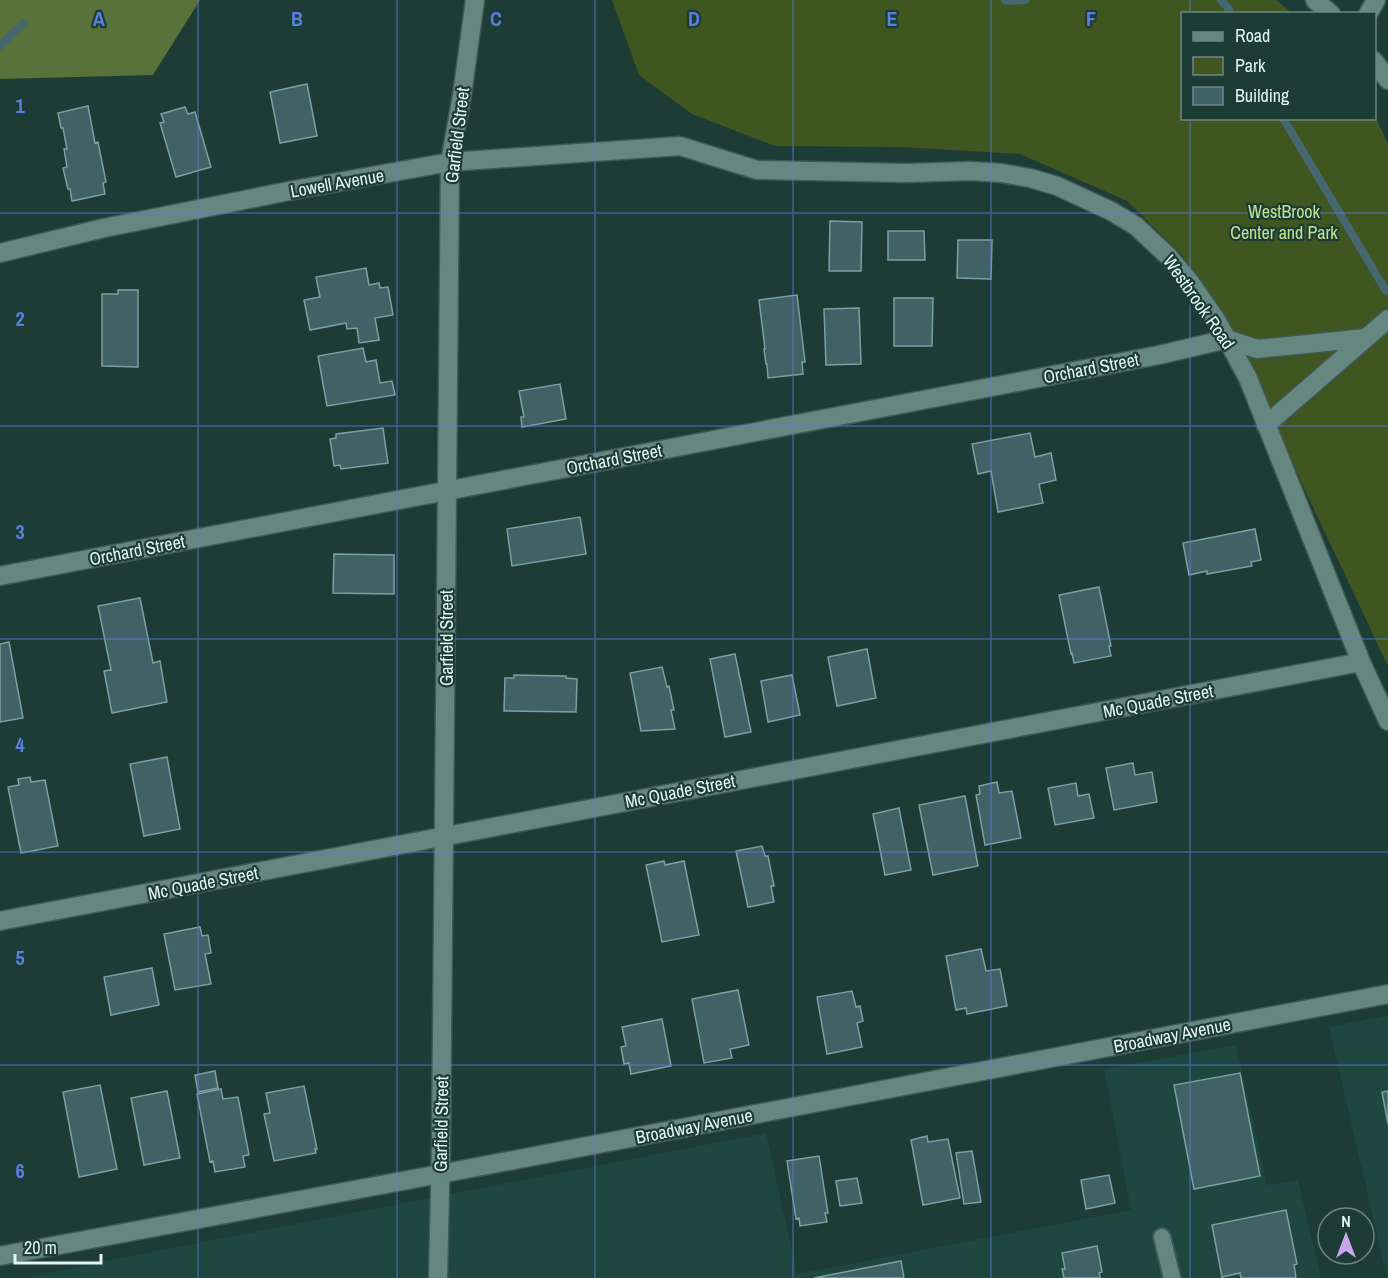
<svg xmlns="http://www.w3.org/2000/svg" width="1388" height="1278" font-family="'Archivo Narrow',sans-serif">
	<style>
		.built { fill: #1d473f }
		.green { fill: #405620 }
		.forest { fill: #59713a }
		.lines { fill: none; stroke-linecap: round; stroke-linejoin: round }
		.stream { stroke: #466670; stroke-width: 8 }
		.building { fill: #406165; stroke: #7c9fa3; stroke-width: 1.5 }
		.service-casing { stroke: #3d5a54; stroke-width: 20 }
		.minor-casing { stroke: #3d5a54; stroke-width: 21 }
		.tertiary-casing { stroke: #3d5a54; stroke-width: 21 }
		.service { stroke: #66877f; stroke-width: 16 }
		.minor { stroke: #66877f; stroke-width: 18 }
		.tertiary { stroke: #66877f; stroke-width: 18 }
		.grid { fill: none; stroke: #5880e0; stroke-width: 1.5; stroke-opacity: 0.55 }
		.labels { text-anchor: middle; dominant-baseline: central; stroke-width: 4.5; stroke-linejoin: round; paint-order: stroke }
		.street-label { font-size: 18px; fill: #e3f5f1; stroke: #1d3c36 }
		.park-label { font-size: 18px; fill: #bee290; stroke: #1d3c36 }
		.grid-label { font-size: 20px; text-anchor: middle; font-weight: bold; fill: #5880e0; stroke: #1d3c36; stroke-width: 4.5; stroke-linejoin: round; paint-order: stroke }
	</style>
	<rect width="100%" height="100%" fill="#1d3c36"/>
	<path class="built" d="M1388 1015V1278H1387L1329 1027Z
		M1236 1045 1267 1185 1298 1180 1321 1278H25L110 1260 766 1133 797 1274 1131 1210 1104 1069Z"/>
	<path class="green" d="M612 0H1276L1292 13 1182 14V118H1374L1375 116 1388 144V666L1303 486 1240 339 1181 254 1127 201 1020 154 902 147 775 146 692 114 639 75Z"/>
	<path class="forest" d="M0 0H200L153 75 0 79Z"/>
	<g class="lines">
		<path class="stream" d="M1005 0 1007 1 1026 0
			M1221 0 1229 9 1228 14
			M0 46 24 23
			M1283 118 1386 291"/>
	</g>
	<path class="building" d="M307 84 317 136 280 143 270 92Z
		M88 106 95 143 98 142 106 182 103 183 105 194 72 201 70 189H68L63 168 67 167 64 149H67L63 128H61L58 113Z
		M185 107 188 114 195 112 211 167 176 177 160 123 164 122 161 114Z
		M830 221 862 222 861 271H829Z
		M888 231H924L925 260H888Z
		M958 240H992L991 279 957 278Z
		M366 268 369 285 379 283 380 288 388 287 393 315 375 318 379 340 359 343 357 328 347 329 346 323 310 330 304 300 320 297 316 277Z
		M118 290H138V367L102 366V294H118Z
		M797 295 805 362H802L803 374 768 378 767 364H766L764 349H765L759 300Z
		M894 298H933L932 346H894Z
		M859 308 861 364 826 365 824 309Z
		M363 348 366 362 376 360 380 383 392 381 395 395 327 406 318 356Z
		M560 384 566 419 522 427 521 417H524L519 391Z
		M383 428 388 463 341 469 340 465 334 466 330 439 336 438V434Z
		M1030 433 1035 457 1051 453 1056 480 1039 484 1043 503 998 512 991 471 978 474 972 444Z
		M580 517 586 554 512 566 507 529Z
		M1255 529 1261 560 1251 562 1252 566 1207 574V571L1189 575 1183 543Z
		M334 554 394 555V594L333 593Z
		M1099 587 1111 646H1109L1111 656 1074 663 1072 653 1071 654 1059 595Z
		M140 598 153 663 160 661 167 702 112 713 104 671 111 670 98 606Z
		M9 642 23 718 0 722V644Z
		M867 649 876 698 837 706 828 657Z
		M735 654 751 732 725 737 710 659Z
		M662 667 667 687 669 686 674 710H671L675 729 641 731 630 673Z
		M514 675 566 676V678L577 679 576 712 504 711 505 678H514Z
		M792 675 800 715 768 722 761 681Z
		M167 757 180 829 144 836 130 764Z
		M1133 763 1135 775 1152 772 1157 802 1114 810 1106 768Z
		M30 777 31 782 45 780 58 846 21 853 8 787 19 785 18 779Z
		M997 782 999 793 1012 791 1021 838 985 845 976 795 980 794 979 786Z
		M1076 783 1078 796 1089 794 1094 818 1055 825 1048 788Z
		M965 796 978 866 933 875 919 805Z
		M899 808 911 870 885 875 873 814Z
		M762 846 765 856H768L774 886H771L774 902 748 907 736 851Z
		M664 861 665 865 684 861 699 935 662 942 646 865Z
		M200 927 202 936 208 935 211 953 205 954 211 984 175 990 164 934Z
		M981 949 986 971 1000 969 1007 1006 967 1014 966 1008 956 1010 946 956Z
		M152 968 159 1005 111 1015 104 977Z
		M738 990 749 1045 730 1049 732 1058 704 1063 692 999Z
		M852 991 856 1007 860 1006 863 1021 857 1023 862 1047 827 1054 817 997Z
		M662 1019 671 1066 631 1074 629 1063 624 1064 621 1047 626 1046 622 1027Z
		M215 1071 218 1088 198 1092 195 1075Z
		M1240 1073 1260 1176 1194 1189 1174 1085Z
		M100 1085 117 1169 79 1177 63 1092Z
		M304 1086 317 1149H315L316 1153 274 1161 264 1114 270 1113 266 1093Z
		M221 1089 223 1099 238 1097 249 1155 243 1156 245 1167 215 1172 213 1161 210 1162 197 1094Z
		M167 1091 180 1158 144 1165 131 1098Z
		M1388 1091V1124L1382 1092Z
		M927 1136 928 1142 948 1139 960 1198 923 1205 911 1140Z
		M972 1151 981 1202 964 1204 956 1153Z
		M819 1156 828 1213H825L827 1222 800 1226 799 1218 796 1219 787 1161Z
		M1109 1175 1115 1203 1086 1209 1081 1180Z
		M857 1178 862 1203 840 1206 836 1181Z
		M1286 1210 1297 1264 1294 1265 1296 1278H1241L1240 1273 1222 1277 1212 1225Z
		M1097 1246 1102 1272 1099 1273 1100 1278H1064L1062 1269H1065L1062 1253Z
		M901 1261 904 1278H814Z"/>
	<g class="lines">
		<defs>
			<path id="service" d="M1162 1237 1172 1278"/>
			<path id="minor" d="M1315 0 1331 14
				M1368 14 1376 0
				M1374 61 1388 80
				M0 253 104 228 294 190 450 162 680 146 757 170 906 173 971 171 1001 173 1030 178 1057 186 1111 211 1136 226 1168 256 1190 282 1217 321 1248 378 1361 662 1388 721
				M1266 425 1388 319
				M0 576 1159 355 1227 339 1257 349 1366 338
				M0 921 1361 662
				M438 1278 441 1146 450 162 462 95 475 0"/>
			<path id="tertiary" d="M0 1256 440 1174 1388 994"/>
		</defs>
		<use href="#service" class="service-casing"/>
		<use href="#minor" class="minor-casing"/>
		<use href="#tertiary" class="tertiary-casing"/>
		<use href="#service" class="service"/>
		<use href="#minor" class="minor"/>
		<use href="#tertiary" class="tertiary"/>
	</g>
	<path class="grid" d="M198 0V1278M397 0V1278M595 0V1278M793 0V1278M991 0V1278M1190 0V14M1190 118V1278M0 213H1388M0 426H1388M0 639H1388M0 852H1388M0 1065H1388"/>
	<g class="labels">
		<g class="street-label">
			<text transform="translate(457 135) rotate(-83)">Garfield Street</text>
			<text transform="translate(337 183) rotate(-10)">Lowell Avenue</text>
			<text transform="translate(1199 302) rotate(55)">Westbrook Road</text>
			<text transform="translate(1091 368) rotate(-11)">Orchard Street</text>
			<text transform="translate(614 459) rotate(-11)">Orchard Street</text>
			<text transform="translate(137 550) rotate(-11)">Orchard Street</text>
			<text transform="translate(446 638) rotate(-90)">Garfield Street</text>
			<text transform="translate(1158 701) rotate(-11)">Mc Quade Street</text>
			<text transform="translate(680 791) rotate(-11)">Mc Quade Street</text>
			<text transform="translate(203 883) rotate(-11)">Mc Quade Street</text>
			<text transform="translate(1172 1035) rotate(-11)">Broadway Avenue</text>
			<text transform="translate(441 1124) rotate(-89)">Garfield Street</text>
			<text transform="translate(694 1126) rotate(-11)">Broadway Avenue</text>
		</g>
		<g class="park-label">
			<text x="1284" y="211">WestBrook<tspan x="1284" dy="21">Center and Park</tspan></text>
		</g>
	</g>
	<g class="grid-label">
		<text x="99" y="26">A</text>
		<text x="297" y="26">B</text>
		<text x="496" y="26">C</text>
		<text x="694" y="26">D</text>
		<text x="892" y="26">E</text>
		<text x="1091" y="26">F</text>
		<text x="20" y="113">1</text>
		<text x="20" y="326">2</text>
		<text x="20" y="539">3</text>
		<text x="20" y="752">4</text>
		<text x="20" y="965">5</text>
		<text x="20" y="1178">6</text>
	</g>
	<rect x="1181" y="12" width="195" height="108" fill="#1d3c36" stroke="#6c8681" stroke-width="1.5"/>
	<rect x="1193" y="32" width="30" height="9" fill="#66877f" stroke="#6c8681" stroke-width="1.5"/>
	<text x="1235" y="42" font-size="18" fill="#e3f5f1">Road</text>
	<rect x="1193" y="57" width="30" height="18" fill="#405620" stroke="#6c8681" stroke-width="1.5"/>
	<text x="1235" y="72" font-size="18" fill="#e3f5f1">Park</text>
	<rect x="1193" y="87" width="30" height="18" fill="#406165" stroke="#6c8681" stroke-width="1.5"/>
	<text x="1235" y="102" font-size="18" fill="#e3f5f1">Building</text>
	<g transform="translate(1346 1236)"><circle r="28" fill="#1d3c36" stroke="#6c8681" stroke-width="1.5"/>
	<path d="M0-4.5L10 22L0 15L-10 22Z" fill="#c8a6ef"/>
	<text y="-9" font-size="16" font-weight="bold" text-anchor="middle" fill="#e3f5f1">N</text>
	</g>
	<path d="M15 1254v9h86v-9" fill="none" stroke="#e3f5f1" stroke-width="3"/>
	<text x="24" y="1254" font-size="18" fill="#e3f5f1" stroke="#1d3c36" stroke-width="4.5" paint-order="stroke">20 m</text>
</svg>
